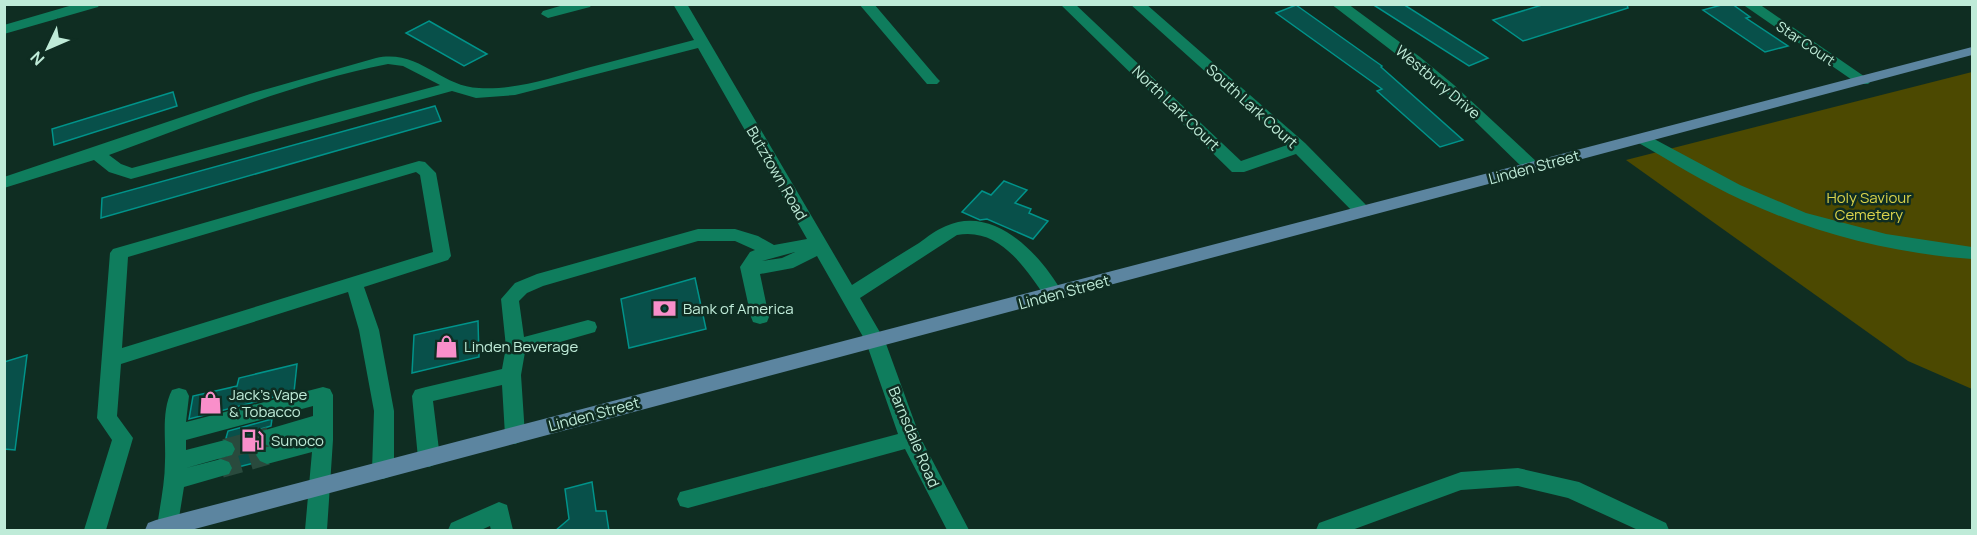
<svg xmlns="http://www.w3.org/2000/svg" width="1977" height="535" font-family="Manrope,sans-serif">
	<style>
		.green { fill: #4c4901 }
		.building { fill: #08504a; stroke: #01938a; stroke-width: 1.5 }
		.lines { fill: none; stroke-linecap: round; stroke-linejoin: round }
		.minor-tunnel { stroke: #294a3d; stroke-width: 20; stroke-dasharray: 20 10; stroke-linecap: butt }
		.minor { fill: #0f7d5d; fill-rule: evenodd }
		.major { fill: #5c85a0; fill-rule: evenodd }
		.labels { text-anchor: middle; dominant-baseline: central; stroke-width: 5; stroke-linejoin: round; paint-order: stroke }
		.far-street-label { font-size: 14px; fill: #bfebd8; stroke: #0f2d22 }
		.street-label { font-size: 15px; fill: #bfebd8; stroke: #0f2d22 }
		.park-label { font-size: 15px; fill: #dad34b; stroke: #0f2d22 }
		.poi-label { font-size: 15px; fill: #bfebd8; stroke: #0f2d22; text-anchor: start }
	</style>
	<rect width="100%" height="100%" fill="#0f2d22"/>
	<path class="green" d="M1972 72V389L1908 361 1626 160Z"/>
	<path class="building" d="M1372 4H1403L1488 58 1469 66Z
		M1545 4H1627L1628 8 1523 41 1493 20Z
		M1725 4H1732L1750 17 1746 18 1788 46 1765 52 1703 10Z
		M1296 5 1382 66 1381 67 1463 140 1440 147 1377 91 1382 89 1276 13Z
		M429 21 487 54 464 66 406 33Z
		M173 92 177 106 54 145 52 129Z
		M435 106 441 121 101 218 102 198Z
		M1004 181 1027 190 1015 203 1031 209 1029 213 1048 221 1033 239 987 219 980 220 962 212 982 191 991 195Z
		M695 278 706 329 629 348 621 299Z
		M478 321 479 357 412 373 414 335Z
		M27 355 15 450 4 449V362Z
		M297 364 294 392 189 419 193 396 237 386 239 378Z
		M272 419 271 426 261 429 257 436 263 446 254 454 258 462 234 468 231 461 227 459 234 456 237 448 233 441 226 438 228 431Z
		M592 482 596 511H606L609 531H555L569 519 565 489Z"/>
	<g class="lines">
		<path class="minor-tunnel" d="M225 449 269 437
			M221 468 267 455"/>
		<path class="minor" d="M76 4H100L98 7 4 34V25Z
			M567 4H592L590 7 548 18 541 14 543 11Z
			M673 4H687L852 285C874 271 896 257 919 243 927 237 936 230 946 226 995 204 1042 256 1063 294L1061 299 1054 301 1047 299C1025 268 1000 227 957 235L860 298 885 341 920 437 969 530H947L905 449 688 508 680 506 677 499 680 492 688 490 898 434 866 342 817 256 793 268 760 274 769 317 767 322 760 324 753 322 751 317 740 267 750 252 755 250 735 241H698L543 286 527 293 519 301 524 337 588 320 595 322 597 327 595 332 525 352 521 375 525 435 522 441 515 444 508 441 505 435 502 385 433 401 440 458 436 464 429 467 422 464 418 458 412 396 415 390 422 388 502 369 506 347 501 299 515 283 537 274 698 229H735L758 236 774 245 807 239 698 48 515 95 476 98 452 91 131 179 109 172 94 160 4 188V177L250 94 376 58C420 49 440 87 479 88 515 90 552 78 587 68 623 59 658 49 694 40ZM388 64 403 66 440 85 132 168 121 164 109 155C200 122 292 83 388 64ZM795 252 782 258 762 261Z
			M859 4H874L937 78 940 81 937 84H927Z
			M1060 4H1075L1241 161 1287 145 1130 4H1146L1305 143 1369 208 1372 212 1369 216H1357L1296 154 1244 172H1232Z
			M1331 4H1348L1420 57 1454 85 1538 163 1540 167 1538 171H1526L1444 91Z
			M1742 4H1759L1871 81 1868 84H1858Z
			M1643 133 1740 185 1806 213 1886 234 1972 247V259C1894 254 1813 233 1742 200 1705 183 1672 162 1637 142L1635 138Z
			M419 161 425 162 436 173 451 256 448 260 364 287 379 330 394 411V470L391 476 383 479 375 476 372 470 374 411 359 330 348 292 121 364 117 416 133 438 106 530H84L112 440 97 418 110 253 113 249ZM416 172 420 175 433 252 122 348 128 257Z
			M323 387 330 389 333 395V440L327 530H305L312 452 267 464 260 461 256 455 260 449 313 434 269 446 262 443 259 437 262 431 313 416V406L186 440V450L225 440 232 443 235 449 232 455 186 468 221 459 229 462 232 468 229 474 184 487 177 530H159L157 527C160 505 165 483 165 461 166 439 161 411 172 390L179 388 186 390 189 396 186 422Z
			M1518 468 1579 482 1666 523 1669 530H1638L1568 498 1518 486 1461 490 1352 530H1316L1319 523 1461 472Z
			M499 502 507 505 513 530H491L490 526 481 530H448L451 523Z"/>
		<path class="major" d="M1972 47V55L191 530H145L148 523 156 520Z"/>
	</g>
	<defs>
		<symbol id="bank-bare" viewBox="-9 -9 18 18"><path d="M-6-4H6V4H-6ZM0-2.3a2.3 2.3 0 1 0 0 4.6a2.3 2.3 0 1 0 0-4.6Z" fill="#f98fca" stroke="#0f2d22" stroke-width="2.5" paint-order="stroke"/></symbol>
		<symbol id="shop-bare" viewBox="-9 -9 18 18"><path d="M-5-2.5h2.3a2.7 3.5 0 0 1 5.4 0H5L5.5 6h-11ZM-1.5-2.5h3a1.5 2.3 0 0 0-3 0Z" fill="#f98fca" stroke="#0f2d22" stroke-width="2.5" paint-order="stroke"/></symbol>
		<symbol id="fuel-bare" viewBox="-9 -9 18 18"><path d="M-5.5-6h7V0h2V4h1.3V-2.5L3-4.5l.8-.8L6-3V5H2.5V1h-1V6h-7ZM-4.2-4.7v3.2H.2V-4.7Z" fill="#f98fca" stroke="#0f2d22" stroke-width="2.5" paint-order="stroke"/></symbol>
	</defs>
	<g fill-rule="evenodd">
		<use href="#bank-bare" x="648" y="292" width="33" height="33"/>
		<use href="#shop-bare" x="430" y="330" width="33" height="33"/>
		<use href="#shop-bare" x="194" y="386" width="33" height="33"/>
		<use href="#fuel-bare" x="236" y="424" width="33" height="33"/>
	</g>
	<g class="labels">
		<g class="far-street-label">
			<text transform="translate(1806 43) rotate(34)">Star Court</text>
		</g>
		<g class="street-label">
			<text transform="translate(1438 82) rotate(40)">Westbury Drive</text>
			<text transform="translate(1252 106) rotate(42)">South Lark Court</text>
			<text transform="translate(1176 108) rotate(44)">North Lark Court</text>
			<text transform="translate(1534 167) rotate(-15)">Linden Street</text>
			<text transform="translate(777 173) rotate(60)">Butztown Road</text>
			<text transform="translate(1064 292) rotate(-15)">Linden Street</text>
			<text transform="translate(594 414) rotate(-15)">Linden Street</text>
			<text transform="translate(914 437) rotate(67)">Barnsdale Road</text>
		</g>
		<g class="park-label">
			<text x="1869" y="197">Holy Saviour<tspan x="1869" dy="17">Cemetery</tspan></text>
		</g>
		<g class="poi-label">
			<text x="683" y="308">Bank of America</text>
			<text x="464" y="346">Linden Beverage</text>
			<text x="229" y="394">Jack's Vape<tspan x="229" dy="17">&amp; Tobacco</tspan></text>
			<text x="271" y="440">Sunoco</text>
		</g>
	</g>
	<rect width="1977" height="535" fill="none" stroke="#bfebd8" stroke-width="12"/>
	<g transform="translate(48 48) rotate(226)" stroke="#0f2d22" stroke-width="4.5" paint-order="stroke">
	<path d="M0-4.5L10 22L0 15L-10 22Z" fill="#bfebd8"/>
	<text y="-9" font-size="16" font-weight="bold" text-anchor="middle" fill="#bfebd8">N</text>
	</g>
</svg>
